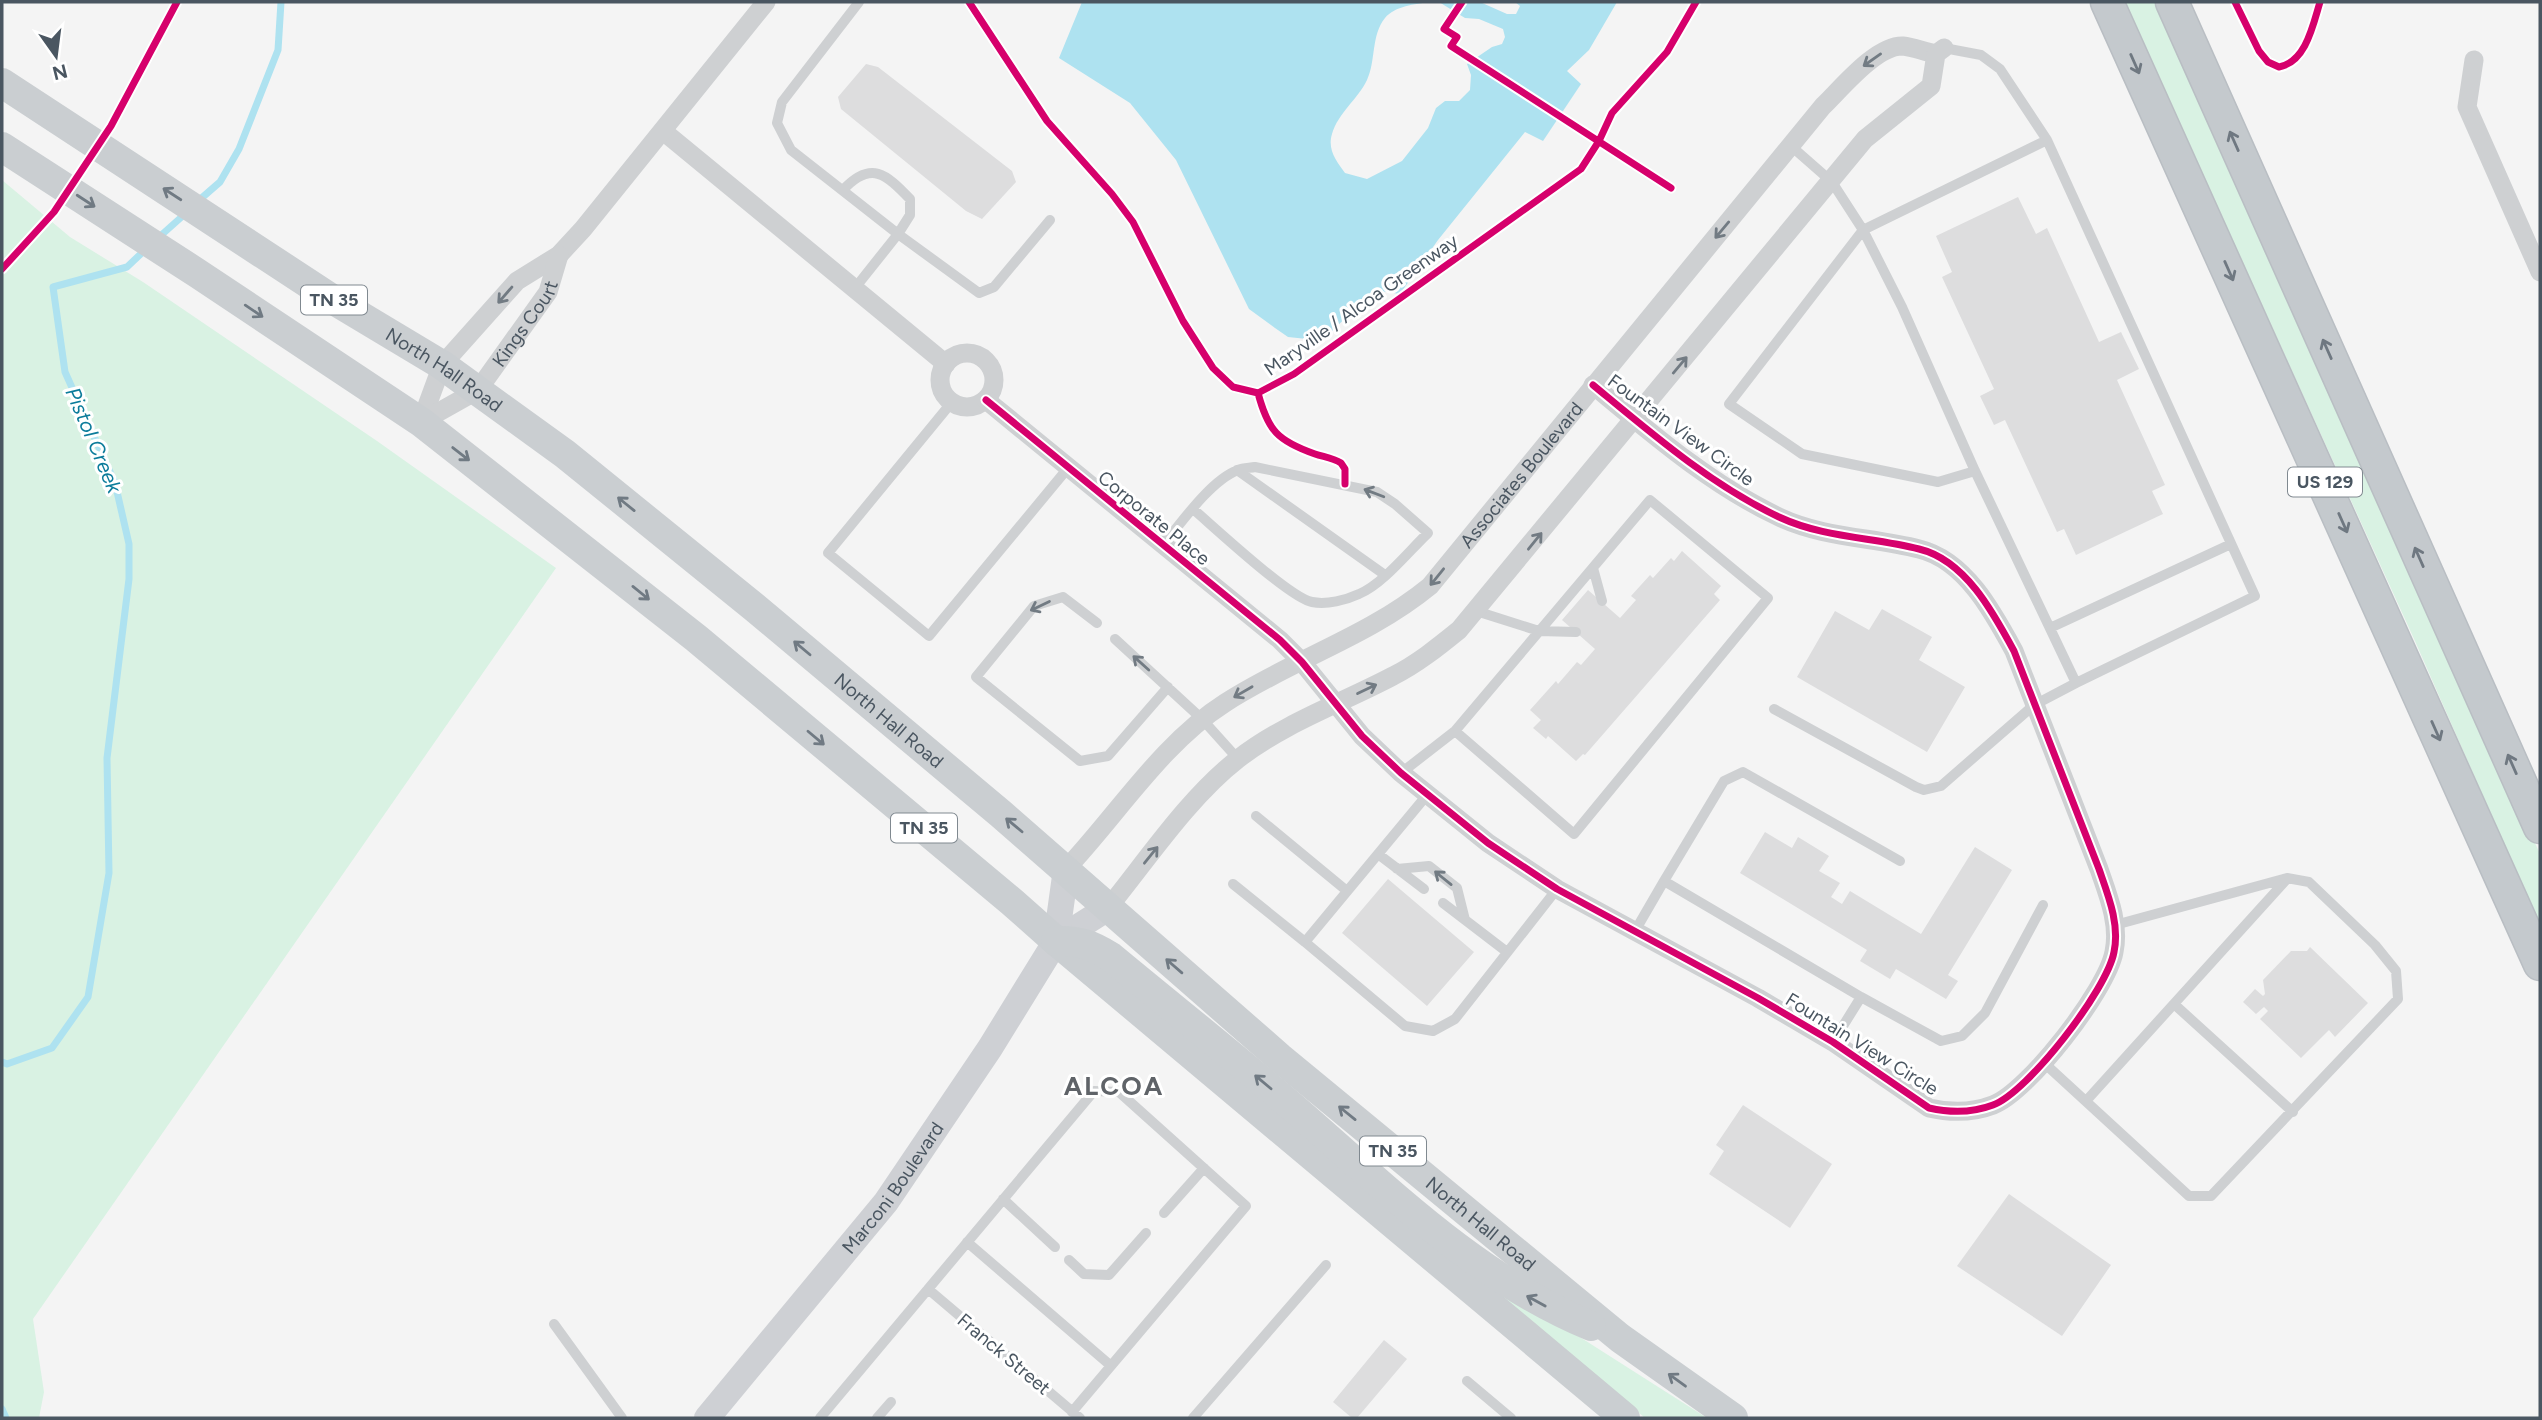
<svg xmlns="http://www.w3.org/2000/svg" width="2542" height="1420" font-family="Figtree,sans-serif">
	<style>
		.green { fill: #d9f2e3 }
		.water { fill: #aee2f0 }
		.lines { fill: none; stroke-linecap: round; stroke-linejoin: round }
		.stream { stroke: #aee2f0; stroke-width: 7 }
		.building { fill: #ddddde }
		.trunk-casing { stroke: #b9bec3; stroke-width: 35 }
		.service { stroke: #ced0d2; stroke-width: 10 }
		.minor { stroke: #ced0d2; stroke-width: 19 }
		.secondary { stroke: #ced0d4; stroke-width: 26 }
		.primary { stroke: #caced1; stroke-width: 30 }
		.trunk { stroke: #c4c9cd; stroke-width: 32 }
		.cycleway-casing { stroke: #fff; stroke-width: 11 }
		.cycleway { stroke: #d6006c; stroke-width: 7 }
		.oneway { stroke: #727b83 }
		.oneway2 { stroke: #6f7881 }
		.oneway3 { stroke: #707a83 }
		.labels { text-anchor: middle; dominant-baseline: central; stroke-width: 6; stroke-linejoin: round; paint-order: stroke }
		.shield { fill: #fff; stroke: #808990; stroke-width: 2 }
		.shield-label { font-size: 18px; font-weight: bold; fill: #4a5661 }
		.street-label { font-size: 19px; fill: #4a5661; stroke: #fff }
		.water-label { font-size: 21px; font-style: italic; fill: #0c7c9b; stroke: #fff }
		.district-label { font-size: 26px; font-weight: bold; letter-spacing: 2px; fill: #5f6368; stroke: #fff }
	</style>
	<rect width="100%" height="100%" fill="#f4f4f4"/>
	<path class="green" d="M2124 2H2155L2387 518 2540 854V926L2415 641Z
		M2 180 70 237 143 282 377 441 556 568 33 1319 44 1392 39 1418H2Z
		M1454 1257 1707 1418H1645Z"/>
	<path class="water" d="M1082 2H1430C1415 4 1395 6 1385 18 1371 35 1376 61 1367 80 1358 99 1338 113 1332 134 1327 150 1337 162 1345 173L1367 179 1402 161 1428 128 1436 108 1445 101H1459L1470 90 1471 75 1467 64 1492 47 1502 44 1505 37 1503 29 1479 19 1465 18 1439 2H1480L1507 14H1516L1520 6 1515 2H1617L1589 50 1567 71 1581 84 1543 141 1525 132 1438 240 1400 294 1374 290 1328 335 1307 339 1288 337 1275 328 1249 309 1176 160 1130 103 1059 58Z"/>
	<g class="lines">
		<path class="stream" d="M197 202 220 182 239 149 278 50 281 2
			M158 238 186 213
			M2 1062 7 1064 52 1048 88 997 109 873 107 758 129 579V544L115 483 65 372 53 287 127 267 147 248
			M2 1409 6 1418"/>
	</g>
	<path class="building" d="M866 64 878 67 1012 171 1016 182 982 219 966 211 841 109 838 97Z
		M2018 197 2036 234 2047 228 2099 342 2121 332 2139 369 2117 380 2165 485 2152 491 2163 514 2076 555 2064 529 2057 532 2005 420 1994 425 1980 396 1994 389 1942 277 1952 272 1936 236Z
		M1682 551 1721 586 1714 594 1720 600 1585 755 1583 754 1576 761 1548 736 1546 739 1533 728 1541 720 1530 710 1556 681 1558 684 1577 662 1581 665 1595 649 1562 620 1588 590 1620 618 1636 600 1631 596 1650 575 1653 578 1671 558 1674 561Z
		M1882 609 1932 637 1919 660 1965 687 1927 752 1797 677 1835 611 1869 630Z
		M1765 832 1792 848 1798 837 1829 856 1819 871 1840 883 1831 897 1842 904 1850 891 1921 934 1975 847 2012 870 1948 975 1958 981 1946 999 1896 969 1890 979 1860 961 1867 950 1740 873Z
		M1388 879 1474 952 1427 1006 1342 933Z
		M2310 947 2368 1003 2335 1037 2329 1030 2301 1058 2260 1019 2268 1011 2264 1007 2256 1014 2243 1002 2255 989 2263 996 2265 994 2263 980 2291 951H2307Z
		M1743 1105 1832 1164 1790 1228 1709 1174 1724 1151 1716 1145Z
		M2009 1194 2111 1265 2062 1336 1957 1266Z
		M1384 1340 1407 1359 1357 1418H1352L1333 1402Z"/>
	<g class="lines">
		<defs>
			<path id="trunk" d="M2107 2 2540 964
				M2172 2 2540 827"/>
		</defs>
		<use href="#trunk" class="trunk-casing"/>
		<path class="service" d="M1944 48 1981 55 2000 69 2047 140
			M843 190C871 160 886 174 910 199V215L898 234 791 150 777 123 782 102 859 2
			M855 288 898 234 979 293 994 287 1050 220
			M952 402 828 553 929 636 1068 468
			M1237 470 1385 575
			M1975 471 1938 482 1802 454 1729 404 1863 230 2047 140 2255 596 2076 683
			M1163 545C1181 523 1211 480 1238 470 1243 468 1250 468 1255 467L1377 492 1395 504 1428 533C1409 551 1383 584 1359 594 1346 600 1327 605 1312 602 1290 598 1214 527 1193 509
			M1593 568 1602 601
			M1476 611 1539 631 1576 632
			M1097 623 1063 597 1034 606 976 677 1080 761 1108 756 1168 687
			M2050 628 2231 544
			M1115 639 1202 719 1238 759
			M1774 709 1916 787 1924 790 1941 786 2034 705 2076 683 1975 471 1902 307 1863 230 1832 182 1791 146
			M1401 773 1455 731 1574 834 1768 598 1650 500 1455 731
			M1427 795 1305 942 1405 1026 1433 1031 1455 1019 1557 889
			M1256 816 1347 891
			M1378 854 1424 889
			M1397 869 1429 866 1457 888 1465 920
			M1233 884 1305 942
			M1443 903 1507 952
			M1635 931 1664 881
			M1861 997 1664 881 1724 781 1743 772 1900 861
			M2174 1004 2293 1112
			M1833 1042 1861 997 1941 1041 1962 1036 1985 1013 2043 905
			M2043 1062 2189 1196H2211L2398 999 2396 971 2375 945 2309 882 2287 878 2115 925
			M2086 1101 2287 879
			M1003 1199 1055 1247
			M1164 1213 1204 1168
			M967 1242 1110 1365
			M1069 1260 1084 1274 1109 1275 1146 1233
			M928 1289 1080 1418
			M554 1324 622 1418
			M1467 1381 1511 1418
			M820 1418 1094 1091 1119 1092 1246 1206 1072 1412
			M877 1418 891 1402
			M1193 1418 1326 1265"/>
		<g class="minor">
			<path d="M2474 60 2467 107 2540 272"/>
			<path d="M663 131 946 364"/>
			<circle cx="967" cy="380" r="27"/>
			<path d="M986 400 1280 640 1302 662 1362 736 1401 773 1488 843 1557 889 1758 998 1833 1042 1929 1108C1951 1113 1972 1113 1993 1105 2028 1092 2107 990 2114 952 2120 924 2108 895 2099 869L2014 651C1993 612 1965 560 1919 549 1872 537 1824 538 1779 517 1711 485 1651 433 1593 385"/>
			<path d="M421 422 442 365 517 281 559 255 583 229 766 2"/>
			<path id="s1" d="M421 422 478 390 548 292 559 255"/>
			<path id="s2" d="M1066 869C1117 815 1162 743 1225 703 1291 660 1368 637 1430 586L1823 106C1841 89 1876 45 1903 46 1913 47 1925 52 1936 54"/>
			<path d="M1108 908C1147 860 1189 797 1238 759 1284 723 1342 703 1393 676 1417 664 1438 647 1459 630L1865 139 1931 86 1936 54 1944 48"/>
		</g>
		<g class="secondary">
			<path d="M1056 941 1108 908"/>
			<path id="s3" d="M707 1418 886 1202 990 1048 1056 941 1066 869"/>
		</g>
		<g class="primary">
			<path id="s4" d="M2 83 332 299 442 365 565 454 754 607 1001 814 1280 1058 1620 1338 1733 1418"/>
			<path d="M2 147 197 273 421 422 696 638 1012 902 1056 941 1625 1418"/>
			<path d="M1056 941C1079 940 1092 945 1111 957 1176 1011 1241 1062 1304 1117 1393 1195 1480 1280 1591 1326"/>
		</g>
		<use href="#trunk" class="trunk"/>
		<defs>
			<path id="cycleway" d="M969 2 1047 121 1112 194 1133 222 1183 321 1213 368 1233 387 1258 393 1294 374 1581 169 1599 141 1612 113 1667 52 1696 2
				M1462 2 1444 29 1457 37 1451 46 1671 188
				M2235 2 2259 51 2268 62 2279 67C2306 62 2313 25 2320 2
				M2 269 54 212 111 126 177 2
				M1258 393C1268 431 1278 441 1315 454 1324 457 1333 458 1341 463L1345 469V484
				M986 400 1280 640 1302 662 1362 736 1401 773 1488 843 1557 889 1758 998 1833 1042 1929 1108C1951 1113 1972 1113 1993 1105 2028 1092 2107 990 2114 952 2120 924 2108 895 2099 869L2014 651C1993 612 1965 560 1919 549 1872 537 1824 538 1779 517 1711 485 1651 433 1593 385"/>
		</defs>
		<use href="#cycleway" class="cycleway-casing"/>
		<use href="#cycleway" class="cycleway"/>
	</g>
	<defs><path id="oneway-shaft" d="M-6 0H5M1.5-3L5.5 0L1.5 3" fill="none" stroke-width="1.6" stroke-linecap="round" stroke-linejoin="round" transform="scale(1.75)"/></defs>
	<g class="oneway">
		<use href="#oneway-shaft" transform="translate(1872 60) rotate(145)"/>
		<use href="#oneway-shaft" transform="translate(1722 230) rotate(130)"/>
		<use href="#oneway-shaft" transform="translate(505 295) rotate(131)"/>
		<use href="#oneway-shaft" transform="translate(1680 365) rotate(-50)"/>
		<use href="#oneway-shaft" transform="translate(1374 493) rotate(-159)"/>
		<use href="#oneway-shaft" transform="translate(1535 541) rotate(-51)"/>
		<use href="#oneway-shaft" transform="translate(1437 577) rotate(129)"/>
		<use href="#oneway-shaft" transform="translate(1040 606) rotate(154)"/>
		<use href="#oneway-shaft" transform="translate(1141 663) rotate(-138)"/>
		<use href="#oneway-shaft" transform="translate(1367 689) rotate(-26)"/>
		<use href="#oneway-shaft" transform="translate(1243 692) rotate(150)"/>
		<use href="#oneway-shaft" transform="translate(1151 855) rotate(-51)"/>
		<use href="#oneway-shaft" transform="translate(1443 878) rotate(-141)"/>
	</g>
	<g class="oneway2">
		<use href="#oneway-shaft" transform="translate(2135 64) rotate(66)"/>
		<use href="#oneway-shaft" transform="translate(2234 141) rotate(-114)"/>
		<use href="#oneway-shaft" transform="translate(2229 271) rotate(66)"/>
		<use href="#oneway-shaft" transform="translate(2327 349) rotate(-114)"/>
		<use href="#oneway-shaft" transform="translate(2343 523) rotate(66)"/>
		<use href="#oneway-shaft" transform="translate(2419 557) rotate(-114)"/>
		<use href="#oneway-shaft" transform="translate(2436 731) rotate(66)"/>
		<use href="#oneway-shaft" transform="translate(2512 764) rotate(-114)"/>
	</g>
	<g class="oneway3">
		<use href="#oneway-shaft" transform="translate(172 194) rotate(-147)"/>
		<use href="#oneway-shaft" transform="translate(86 201) rotate(33)"/>
		<use href="#oneway-shaft" transform="translate(254 311) rotate(34)"/>
		<use href="#oneway-shaft" transform="translate(461 454) rotate(38)"/>
		<use href="#oneway-shaft" transform="translate(626 504) rotate(-141)"/>
		<use href="#oneway-shaft" transform="translate(641 593) rotate(39)"/>
		<use href="#oneway-shaft" transform="translate(802 648) rotate(-140)"/>
		<use href="#oneway-shaft" transform="translate(816 738) rotate(40)"/>
		<use href="#oneway-shaft" transform="translate(1014 825) rotate(-140)"/>
		<use href="#oneway-shaft" transform="translate(1174 966) rotate(-139)"/>
		<use href="#oneway-shaft" transform="translate(1263 1082) rotate(-140)"/>
		<use href="#oneway-shaft" transform="translate(1347 1113) rotate(-141)"/>
		<use href="#oneway-shaft" transform="translate(1536 1301) rotate(-151)"/>
		<use href="#oneway-shaft" transform="translate(1677 1380) rotate(-144)"/>
	</g>
	<g class="labels">
		<g class="shield">
			<rect x="301" y="285.5" width="66" height="29" rx="5"/>
			<rect x="2288" y="467.5" width="74" height="29" rx="5"/>
			<rect x="891" y="813.5" width="66" height="29" rx="5"/>
			<rect x="1360" y="1136.5" width="66" height="29" rx="5"/>
		</g>
		<g class="shield-label">
			<text x="334" y="300">TN 35</text>
			<text x="2325" y="482">US 129</text>
			<text x="924" y="828">TN 35</text>
			<text x="1393" y="1151">TN 35</text>
		</g>
		<g class="street-label">
			<text transform="translate(1361 305) rotate(-35)">Maryville / Alcoa Greenway</text>
			<text stroke="none"><textPath href="#s1" startOffset="147">Kings Court</textPath></text>
			<text stroke="none"><textPath href="#s4" startOffset="527">North Hall Road</textPath></text>
			<text transform="translate(1681 430) rotate(36)">Fountain View Circle</text>
			<text stroke="none"><textPath href="#s2" startOffset="611">Associates Boulevard</textPath></text>
			<text transform="translate(1154 518) rotate(39)">Corporate Place</text>
			<text stroke="none"><textPath href="#s4" startOffset="1094">North Hall Road</textPath></text>
			<text transform="translate(1862 1044) rotate(32)">Fountain View Circle</text>
			<text stroke="none"><textPath href="#s3" startOffset="296">Marconi Boulevard</textPath></text>
			<text stroke="none"><textPath href="#s4" startOffset="1871">North Hall Road</textPath></text>
			<text transform="translate(1004 1354) rotate(40)">Franck Street</text>
		</g>
		<g class="water-label">
			<text transform="translate(94 440) rotate(67)">Pistol Creek</text>
		</g>
		<g class="district-label">
			<text x="1114" y="1086">ALCOA</text>
		</g>
	</g>
	<rect width="2542" height="1420" fill="none" stroke="#4a5661" stroke-width="7"/>
	<g transform="translate(56 56) rotate(166)" stroke="#ffffff" stroke-width="5" paint-order="stroke">
	<path d="M0-5L12 26L0 18L-12 26Z" fill="#4a5661"/>
	<text y="-10" font-size="19" font-weight="bold" text-anchor="middle" fill="#4a5661">N</text>
	</g>
</svg>
